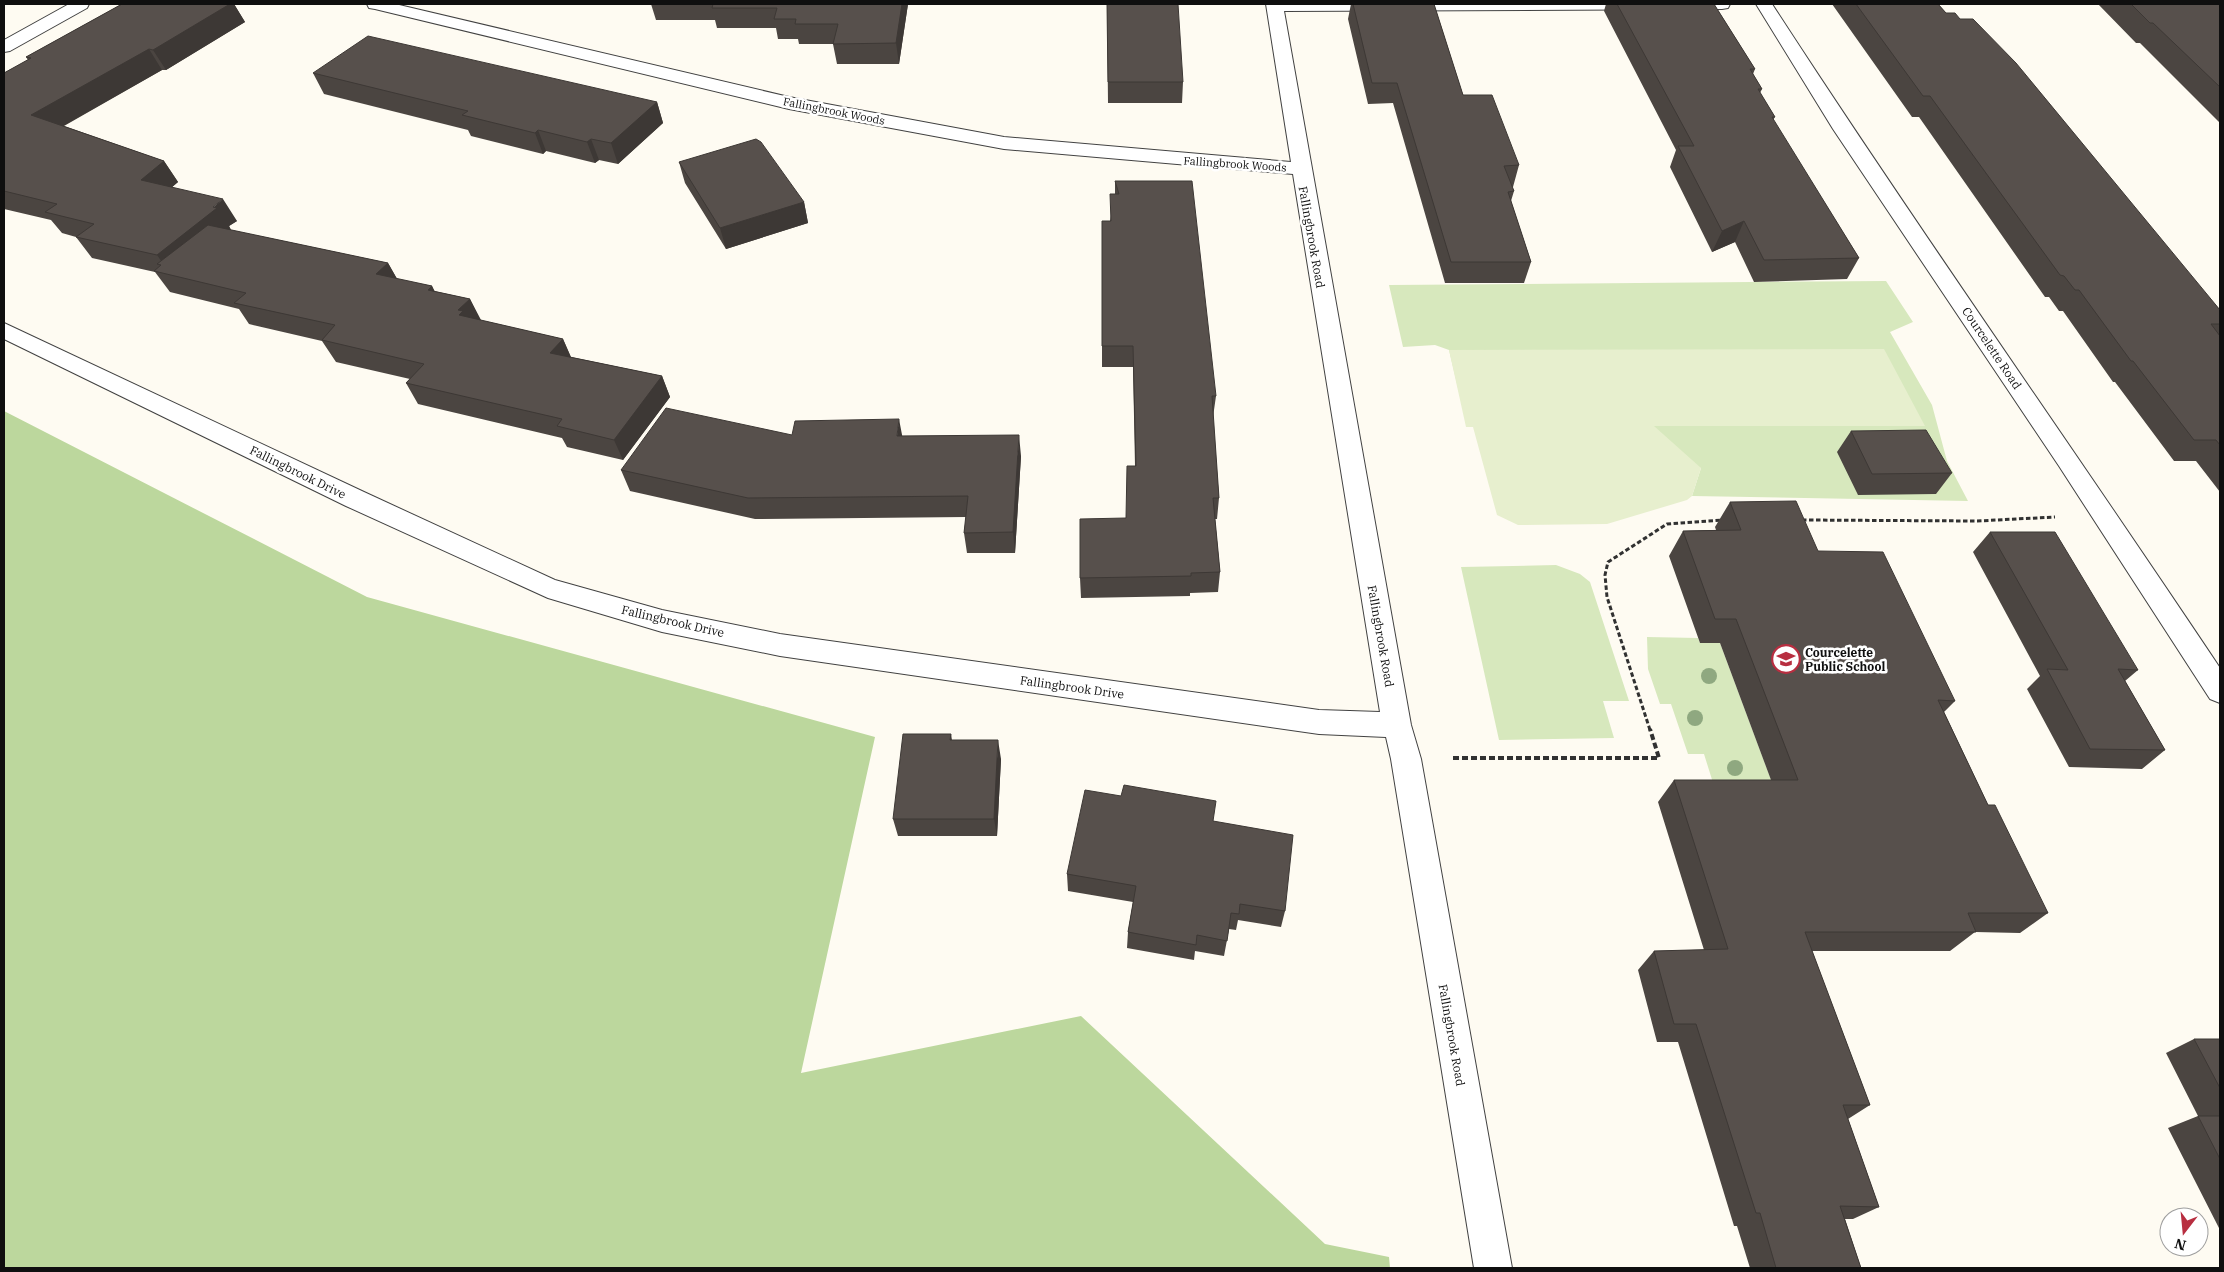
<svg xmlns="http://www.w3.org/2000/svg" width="2224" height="1272" font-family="'IBM Plex Serif',serif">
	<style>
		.green { fill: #d7e8bd }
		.forest { fill: #bcd79d }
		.pitch { fill: #e7efce }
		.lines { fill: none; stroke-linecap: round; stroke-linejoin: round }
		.minor-casing { stroke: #424242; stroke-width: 2 }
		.path-far1 { stroke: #313131; stroke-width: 3; stroke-dasharray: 4.5 2.5; stroke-linecap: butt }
		.path { stroke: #313131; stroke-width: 4; stroke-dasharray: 6 3; stroke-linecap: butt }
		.minor { fill: #fff; fill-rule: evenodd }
		.tree { fill: #8fa880 }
		.wall { fill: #4b4541 }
		.shaded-wall { fill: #3d3835 }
		.building { fill: #57504c; stroke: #3d3835 }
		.labels { text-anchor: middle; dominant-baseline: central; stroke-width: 5; stroke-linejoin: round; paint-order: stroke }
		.far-street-label { font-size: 11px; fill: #0f0f0f; stroke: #fff }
		.street-label { font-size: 12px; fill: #0f0f0f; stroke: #fff }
		.poi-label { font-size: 12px; font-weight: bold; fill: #0f0f0f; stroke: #fff; text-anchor: start }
	</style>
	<rect width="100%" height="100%" fill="#fefbf2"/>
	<path class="green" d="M1886 281 1913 322 1890 332 1932 405 1947 461 1968 501 1692 496 1701 468 1463 409 1449 350 1435 345 1403 347 1389 285Z
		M1556 565 1580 574 1590 582 1629 701H1603L1614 738 1499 740 1461 567Z
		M1647 637 1698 638 1700 643H1720L1779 801 1719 802 1704 754H1688L1671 704H1660L1648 669Z"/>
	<path class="forest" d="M4 411 367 597 875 737 801 1073 1081 1016 1325 1244 1389 1257 1390 1268H4Z"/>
	<path class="pitch" d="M1884 349 1925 426H1654L1701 468 1692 496 1687 500 1607 524 1518 525 1497 515 1473 427H1466L1449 350Z"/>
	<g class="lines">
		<defs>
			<path id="minor" d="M69 4H89L87 8 10 51 4 52V40Z
				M367 4H395L789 97 1004 137 1291 162 1266 4H1730L1728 8 1722 9 1284 11 1411 725 1421 759 1512 1268H1474L1391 759 1386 737 1319 734 780 656 662 632 548 598 346 506 4 339V323L364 492 555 580 662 610 780 634 1319 710 1380 712 1293 174 1004 149 789 109 375 9 369 8Z
				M1756 4H1772C1917 228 2072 446 2220 668V703L2210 699 2059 466 1833 129Z"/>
		</defs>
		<use href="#minor" class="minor-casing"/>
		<path class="path-far1" d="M1802 520 1977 521 2055 517
			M1650 730 1607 597 1605 575 1608 562 1667 524 1723 520"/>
		<path class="path" d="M1453 758H1659L1650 729"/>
		<use href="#minor" class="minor"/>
	</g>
	<g class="tree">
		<circle cx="1709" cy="676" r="8"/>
		<circle cx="1695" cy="718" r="8"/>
		<circle cx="1735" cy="768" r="8"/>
	</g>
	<path class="wall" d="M122 4H234L245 22 166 70H162L64 126 164 161 178 182 172 187 237 221 229 226 231 230 388 263 397 279 432 286 434 291 470 299 480 320 563 339 571 357 662 376 670 397 623 460 567 447 562 438 418 404 406 383 410 379 336 362 322 341 249 324 239 309 170 292 155 272 92 258 76 237 62 233 51 220 4 209V73L28 60 26 57Z
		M651 4H908L899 64H837L833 44H799L798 39H778L776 28H717L715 20H656Z
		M1107 4 1183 82 1182 103H1108Z
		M1351 4H1434L1463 95 1519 165 1513 187H1512L1514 191 1511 201 1531 262 1524 283H1445L1393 103 1368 104 1348 19Z
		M1606 4H1714L1755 69 1753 74 1762 89 1760 93 1775 117 1773 120 1859 258 1847 279 1754 282 1735 242 1712 252 1670 167 1676 150 1604 11Z
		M1832 4H1938L1946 13 2220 310V492L2196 461H2174L2115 382H2113L2063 311H2059L2049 297H2045L1919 117H1912Z
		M2098 4H2220V123L2140 43H2136Z
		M313 73 657 102 663 123 618 164 599 160 595 163 546 151 543 154 471 136 468 130 324 94Z
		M679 162 804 202 808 223 726 249 685 183Z
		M1115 181 1216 396 1213 417 1219 498 1217 519H1215L1220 572 1218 592 1190 593V596L1081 598 1080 578 1126 518 1135 466 1133 367H1102V221H1110L1115 194Z
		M1851 431 1952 473 1936 494 1858 495 1837 452Z
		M792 435 902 436 1021 456 1015 553H967L964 533 966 517 755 519 630 491 621 470Z
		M1730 502 1818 551 1955 701 1944 712 1988 805 2048 913 2020 933 1975 932 1950 951H1812L1870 1105 1848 1119 1879 1207 1853 1219H1845L1861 1268H1750L1737 1226H1734L1678 1042H1657L1638 970 1654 951 1704 950 1658 802 1674 780H1771L1720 643H1700L1669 556 1683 531 1716 530 1715 527Z
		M1990 532 2138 670 2125 681 2165 750 2142 769 2069 767 2027 689 2040 676 1973 552Z
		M951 734 952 740 1001 759 997 836H898L893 819Z
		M1213 821 1285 911 1281 927 1238 920 1236 930 1229 929 1224 956 1195 951 1194 960 1127 948 1128 932 1133 902 1068 891 1067 874Z
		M2194 1039H2220V1230L2168 1128 2198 1116 2166 1053Z"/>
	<path class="shaded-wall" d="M230 4H234L245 22 166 70 153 50Z
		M902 4H908L899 64 896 43Z
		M149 49 162 70 47 135 31 115Z
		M657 102 663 123 618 164 611 143Z
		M538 130 546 151 543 154 535 133Z
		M591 139 599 160 595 163 587 142Z
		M164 161 178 182 156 201 141 180Z
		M223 199 237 221 229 226 231 230 171 275 157 255Z
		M804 202 808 223 726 249 720 228Z
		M1744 221 1735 242 1712 252 1722 231Z
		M388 263 400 284 376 274Z
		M432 286 443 307 428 290Z
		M470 299 481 320 472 329 459 315 458 310Z
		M563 339 572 360 550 353Z
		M662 376 670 397 623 460 614 440Z
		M899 419 903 440 897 436Z
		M1019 435 1021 456 1015 553 1013 532Z
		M998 740 1001 759 997 836 994 819Z"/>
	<path class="building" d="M122 4H230L153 50 149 49 31 115 164 161 141 180 223 199 213 207 217 208 157 255 76 237 94 224 45 212 57 204 4 191V73L31 58 26 57Z
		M713 4H902L896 43 833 44 838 24H795L796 19H774L777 8H712Z
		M1107 4H1178L1183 82H1108Z
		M1353 4H1434L1463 95H1492L1519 165 1504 166 1514 191 1508 192 1531 262H1451L1397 83H1372Z
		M1617 4H1714L1755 69H1750L1762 89H1758L1775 117H1772L1859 258 1764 260 1744 221 1722 231 1678 146H1694Z
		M1856 4H1938L1946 13H1955L1960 19H1973L2016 63 2220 310V324H2211L2220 336V445L2216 440H2194L2133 361H2131L2079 290H2075L2064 276 2060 275 1930 96H1923Z
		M2131 4H2220V87L2153 23H2150Z
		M368 36 657 102 611 143 591 139 587 142 538 130 535 133 462 115 468 111 313 73Z
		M756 139 761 142 804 202 720 228 679 162Z
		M1115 181H1192L1216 396H1212L1219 498H1213L1220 572 1191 573V576L1080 578V519L1126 518 1127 466H1136L1133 346H1102V221H1111L1110 194H1119Z
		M208 225 388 263 376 274 432 286 428 290 470 299 458 310 463 311 459 315 563 339 550 353 662 376 614 440 557 426 562 419 406 383 424 364 322 340 335 325 234 303 246 293 154 271 161 265 157 264Z
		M666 408 792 435 795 421 899 419 897 436 1019 435 1013 532 964 533 968 496 748 498 621 470Z
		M1926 430 1952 473 1872 474 1851 431Z
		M1796 501 1818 551 1883 552 1955 701 1938 700 1988 805H1995L2048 913H1968L1976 932H1805L1870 1105H1843L1879 1207 1840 1206 1861 1268H1776L1760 1213H1756L1696 1024H1674L1654 951 1728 949 1674 780H1798L1736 619H1715L1683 531 1741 530 1730 502Z
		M1990 532H2055L2138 670 2118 669 2165 750 2090 749 2047 669 2068 670Z
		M903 734H951L950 740H998L994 819H893Z
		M1124 785 1216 801 1213 821 1293 835 1285 911 1240 904 1239 914 1231 913 1227 941 1197 935 1196 945 1128 932 1136 886 1067 874 1085 790 1121 796Z
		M2194 1039H2220V1088Z
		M2198 1116H2220V1159Z"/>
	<defs>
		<symbol id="school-ring" viewBox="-11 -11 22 22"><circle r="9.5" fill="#fff" stroke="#b82e40" stroke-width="1.5"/><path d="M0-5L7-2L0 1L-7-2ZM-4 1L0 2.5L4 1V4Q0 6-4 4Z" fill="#b82e40"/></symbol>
	</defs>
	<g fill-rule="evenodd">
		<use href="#school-ring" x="1770" y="643" width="32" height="32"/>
	</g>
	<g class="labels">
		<g class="far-street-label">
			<text transform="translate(834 111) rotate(11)">Fallingbrook Woods</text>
			<text transform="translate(1235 164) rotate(4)">Fallingbrook Woods</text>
		</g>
		<g class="street-label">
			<text transform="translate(1312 237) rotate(80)">Fallingbrook Road</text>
			<text transform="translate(1992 348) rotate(56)">Courcelette Road</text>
			<text transform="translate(298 472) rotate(26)">Fallingbrook Drive</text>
			<text transform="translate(673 621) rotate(13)">Fallingbrook Drive</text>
			<text transform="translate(1381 636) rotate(80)">Fallingbrook Road</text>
			<text transform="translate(1072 687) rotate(8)">Fallingbrook Drive</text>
			<text transform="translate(1452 1035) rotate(80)">Fallingbrook Road</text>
		</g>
		<g class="poi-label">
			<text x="1805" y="652">Courcelette<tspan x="1805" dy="14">Public School</tspan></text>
		</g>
	</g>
	<rect width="2224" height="1272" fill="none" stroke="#0f0f0f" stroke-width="10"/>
	<g transform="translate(2184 1232) rotate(196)"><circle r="24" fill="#ffffff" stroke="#9f9f9f"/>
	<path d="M0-4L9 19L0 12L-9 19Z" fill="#b82e40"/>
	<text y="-8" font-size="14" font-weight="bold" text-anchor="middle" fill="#0f0f0f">N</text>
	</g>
</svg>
